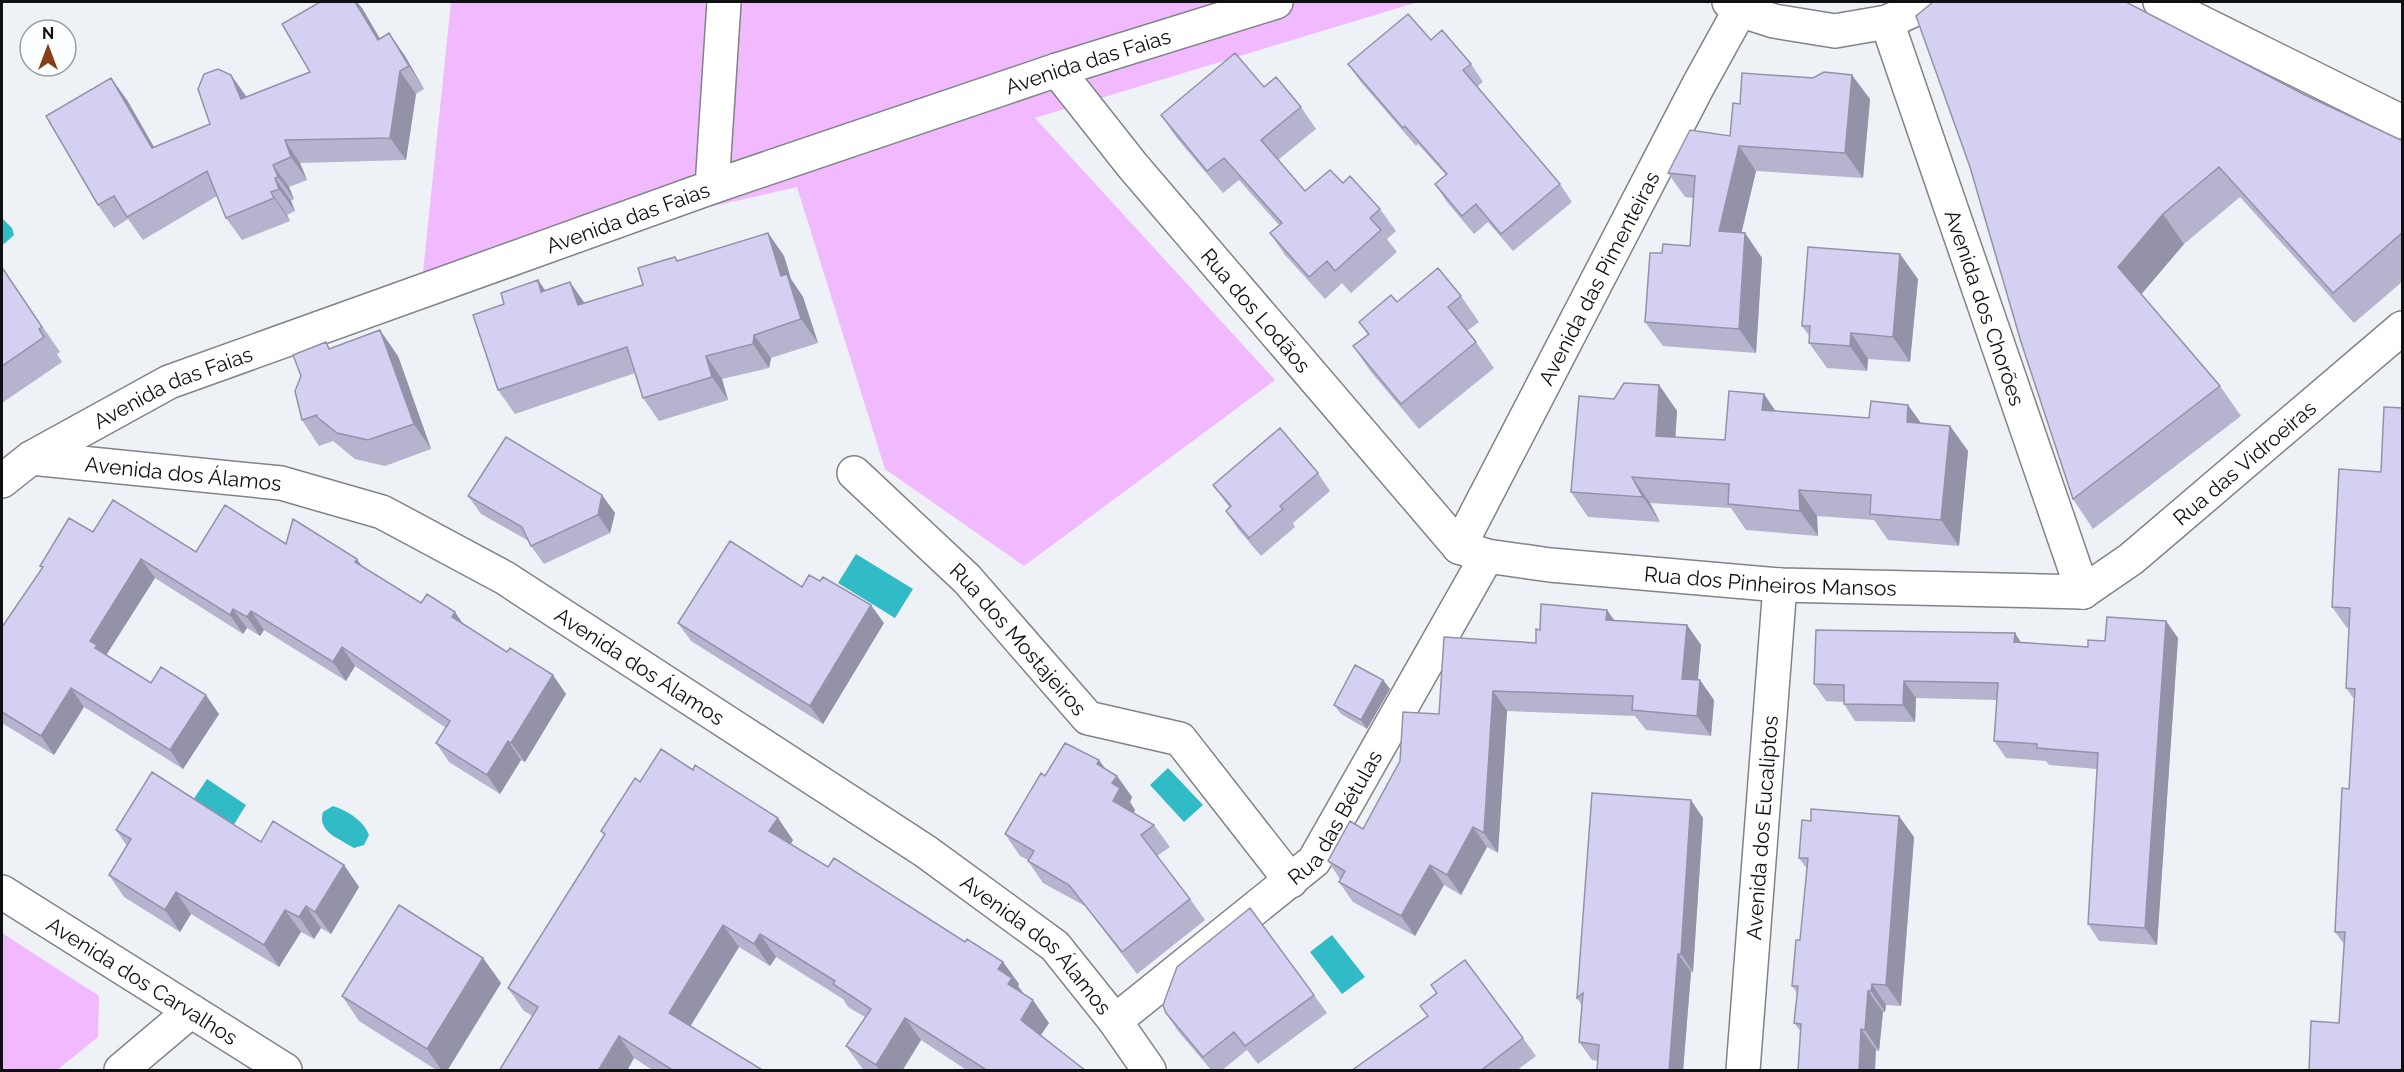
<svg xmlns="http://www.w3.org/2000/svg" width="2404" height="1072" font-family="Raleway,sans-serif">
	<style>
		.green { fill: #f1bafe }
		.water { fill: #30bbc6 }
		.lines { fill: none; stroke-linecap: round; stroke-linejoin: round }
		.minor-casing { stroke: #818387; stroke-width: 36 }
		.minor { stroke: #fff; stroke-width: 33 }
		.wall { fill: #b6b3cf }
		.shaded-wall { fill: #9492a9 }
		.building { fill: #d4d0f1; stroke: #9492a9; stroke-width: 1.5 }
		.labels { text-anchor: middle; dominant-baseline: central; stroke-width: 5; stroke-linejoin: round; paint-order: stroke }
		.street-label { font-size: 21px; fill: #0f1011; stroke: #fdfeff }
	</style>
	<rect width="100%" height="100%" fill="#eef1f5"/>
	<path class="green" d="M451 2H1418L1035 118 1275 380 1024 566 885 469 797 187 423 272Z
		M2 933 99 996 98 1037 57 1070H2Z"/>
	<path class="water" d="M2 218 12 228 14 235 4 244 2 243Z
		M856 554 913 589 895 618 838 583Z
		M1168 768 1203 805 1184 822 1150 785Z
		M207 779 246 805 233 826 193 800Z
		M333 806C348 811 364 821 369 835L364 845 354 848C339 838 317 832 323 812Z
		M1332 935 1365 977 1342 994 1310 952Z"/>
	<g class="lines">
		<defs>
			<g id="minor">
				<path d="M1729 2 1740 10 1774 21 1835 31 1887 22 1931 2"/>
				<path d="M2160 2 2402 122"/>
				<path id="s1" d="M1887 22 2083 592"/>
				<path id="s2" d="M1057 70 1132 165 1459 547"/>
				<path d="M712 187 724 2"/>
				<path id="s3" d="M31 458 281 483 382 512 505 578 925 851 1055 946 1115 1021 1149 1070"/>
				<path id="s4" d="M854 473 967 579 1088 718 1180 739 1291 881"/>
				<path id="s5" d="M2 481 31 458 169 382 712 187 1057 70 1276 2"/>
				<path id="s6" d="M1459 547 1487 556 1550 565 1780 585 2083 592"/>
				<path id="s7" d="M1459 547 1698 86 1740 10"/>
				<path id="s8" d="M2083 592 2131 559 2402 328"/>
				<path id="s9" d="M2 892 285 1070"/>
				<path id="s10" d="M1115 1021 1314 861 1487 556"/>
				<path d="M121 1070 191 1011"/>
				<path id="s11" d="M1743 1070 1780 585"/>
			</g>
		</defs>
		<use href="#minor" class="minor-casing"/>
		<use href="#minor" class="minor"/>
	</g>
	<path class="wall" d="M362 8 380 39 389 33 405 56 424 89 416 94 406 160 300 163 307 180 289 187 294 199 291 201 295 211 287 215 290 221 242 240 226 218 217 196 143 240 128 219 114 228 98 205 111 78 127 100 154 147 210 124 231 75 247 97 310 72Z
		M2153 16 2305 95 2403 141V281L2354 323 2240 197 2184 244 2141 294 2220 386 2241 416 2093 529 2073 499Z
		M1431 40 1471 64 1483 82 1477 87 1560 184 1572 202 1513 251 1488 222 1474 234 1447 202 1435 184 1446 175 1418 144 1416 146 1361 82 1348 64Z
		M1264 87 1301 107 1316 129 1278 160 1305 191 1343 183 1380 209 1396 231 1387 239 1397 252 1351 293 1342 283 1325 299 1285 255 1270 233 1279 225 1239 180 1223 193 1176 137 1161 115Z
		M1870 99 1863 178 1756 171 1741 233H1745L1762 258 1756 353 1663 346 1645 322 1662 253 1690 246 1693 198 1685 197 1668 173 1730 136Z
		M768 233 784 256 791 279 803 297 818 343 771 358 769 368 722 379 728 400 659 421 643 398 635 373 515 414 498 390 504 304 538 280 545 290 585 303 643 285 678 261Z
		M3 269 60 352 57 354 62 362 2 403V270Z
		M1918 279 1910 362 1868 359 1867 371 1827 368 1809 343 1810 337 1802 326Z
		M1461 296 1479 322 1467 331 1476 342 1494 368 1419 429 1371 372 1353 346 1368 335 1359 322Z
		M326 342 330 349 398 356 431 449 385 466 355 459 333 441 319 446 302 420Z
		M1659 385 1677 411 1675 437 1725 440 1775 411 1869 418 1908 405 1921 424 1950 426 1968 451 1959 546 1888 540 1874 520 1817 516 1818 536 1746 530 1731 508 1650 503 1660 522 1588 517 1571 492 1614 399Z
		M2381 472 2339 1023 2344 944 2335 932 2349 789 2354 699 2346 688 2349 628H2347L2332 607Z
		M1318 473 1330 491 1293 523 1295 527 1261 556 1238 529 1226 511 1230 508 1213 485Z
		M602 495 615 513 610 533 544 564 531 546 529 541 481 514 468 496Z
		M93 532 196 552 286 544 363 567 421 603 463 623 566 694 525 762 521 760 500 794 449 762 436 743 446 728 355 666 346 681 264 630 260 636 247 628 243 634 155 578 106 655 151 683 219 714 183 769 84 707 54 755 2 723V627L42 568 40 566Z
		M802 587 884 623 823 724 691 641 678 623Z
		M1607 610 1614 620 1687 625 1701 645 1698 680 1714 700 1711 736 1646 730 1635 716 1507 711 1498 853 1487 847 1461 895 1444 885 1415 936 1353 902 1339 882 1340 879 1328 861 1363 829 1439 714 1536 643 1540 630Z
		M2166 621 2178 638 2157 945 2099 941 2088 924 2097 769 2049 765 2046 761 2006 758 1994 741 1997 700 1916 698 1915 722 1855 721 1844 704V702L1826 701 1814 684 2021 643 2088 647Z
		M1383 680 1390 689 1367 729 1341 714 1334 705Z
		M1099 760 1104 768 1117 776 1132 797 1130 802 1135 810 1134 813 1154 825 1170 847 1157 856 1190 899 1205 920 1137 974 1085 906 1043 883 1028 861V860L1020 856 1005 834 1045 776Z
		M640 782 793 840 790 844 828 867 1003 962 1019 984 1018 986 1024 994 1049 1023 1041 1035 1086 1071H968L921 1040 902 1071H866L862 1068 846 1046 865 1017 848 1007 843 999 776 957 770 966 739 947 690 1026 764 1071H654L634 1058 532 1016 523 1010 508 988 604 835 601 831Z
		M1703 818 1693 972H1691L1683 1071H1597V1061L1592 1060 1579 1042 1582 1006 1577 998Z
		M116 830 261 842 344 865 359 887 331 934 321 928 314 939 301 932 279 967 191 914 180 932 124 897 109 875 127 846Z
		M1914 837 1901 1006 1886 1005 1885 1012H1883L1879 1051 1801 1032 1794 1023 1797 993 1792 986 1800 940 1807 869 1799 858Z
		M483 958 501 983 447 1071H438L359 1021 342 996Z
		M1431 985 1523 1038 1536 1056 1516 1071H1351L1428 1017 1436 993Z
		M1314 995 1327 1013 1258 1064 1247 1050 1221 1071H1212L1178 1031 1166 1013Z"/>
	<path class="shaded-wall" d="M355 2H357L362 8 394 63 378 40Z
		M389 33 405 56 424 89 409 66Z
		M400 71 416 94 406 160 390 138Z
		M231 75 247 98 241 99Z
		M1852 75 1870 99 1863 178 1845 153Z
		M111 78 127 100 167 170 152 148Z
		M285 140 300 163 307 180 291 157Z
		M1739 146 1756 171 1736 256 1719 231Z
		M273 165 289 187 294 199 278 177Z
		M275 178 291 201 295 211 279 189Z
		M271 192 287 215 290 221 274 198Z
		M2163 214 2184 244 2139 297 2118 267Z
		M768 233 784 256 791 279 803 297 818 343 801 319 781 276Z
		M1745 233 1762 258 1756 353 1739 329Z
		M1900 254 1918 279 1910 362 1893 337Z
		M538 280 554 304 541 292Z
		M570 282 586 305H578Z
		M380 330 398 356 431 449 414 424Z
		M1851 333 1868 359 1867 371 1850 346Z
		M754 335 771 358 769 368 753 344Z
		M706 356 722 379 728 400 712 377Z
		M1659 385 1677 411 1674 461 1656 436Z
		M1764 394 1781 419 1762 410Z
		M1908 405 1926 430 1907 422Z
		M1950 426 1968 451 1959 546 1941 520Z
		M1632 477 1650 503 1660 522 1643 497Z
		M1799 490 1817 516 1818 536 1800 511Z
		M602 495 615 513 610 533 598 515Z
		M141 559 155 578 105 657 109 667 90 641Z
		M357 559 370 578 355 562Z
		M871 605 884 623 823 724 810 706Z
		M233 609 247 628 243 634 230 615Z
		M1607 610 1621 630 1606 620Z
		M251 611 264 630 260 636 247 617Z
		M455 612 468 631 452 617Z
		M2166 621 2178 638 2157 945 2145 928Z
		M1687 625 1701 645 1696 699 1682 679Z
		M2015 633 2026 650 2014 642Z
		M342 647 355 666 346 681 333 662Z
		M553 675 566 694 525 762 511 743Z
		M1383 680 1390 689 1367 729 1361 720Z
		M1700 680 1714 700 1711 736 1697 716Z
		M1904 681 1916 698 1915 722 1903 705Z
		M71 688 84 707 54 755 41 736Z
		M1493 691 1507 711 1498 853 1484 833Z
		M206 695 219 714 183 769 170 750Z
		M508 741 521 760 500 794 487 775Z
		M1099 760 1114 781 1117 776 1132 797 1130 802 1135 810 1128 822 1113 801 1097 764Z
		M1691 800 1703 818 1693 972 1681 954Z
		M1899 816 1914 837 1901 1006 1886 985Z
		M778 818 793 840 785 854 769 831Z
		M1473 827 1487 847 1461 895 1447 875Z
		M344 865 359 887 331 934 315 912Z
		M1430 865 1444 885 1415 936 1401 916Z
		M176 892 191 914 180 932 165 910Z
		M306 906 321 928 314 939 299 917Z
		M285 910 301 932 279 967 264 945Z
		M723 925 739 947 685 1035 669 1013Z
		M760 934 776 957 770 966 754 944Z
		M1678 954 1691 972 1683 1071H1669Z
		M483 958 501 983 447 1071H442L427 1049Z
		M1003 962 1019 984 1018 986 1028 1000 1024 1007 998 969Z
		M1872 984 1886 1005 1885 1012 1871 991Z
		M1868 991 1883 1012 1879 1051 1865 1030Z
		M1033 1000 1049 1023 1036 1042 1021 1020Z
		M905 1018 921 1040 902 1071H880L876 1065Z
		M1861 1029 1876 1050 1875 1071H1859Z
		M619 1036 634 1058 627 1071H598Z"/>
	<path class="building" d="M320 2H355L378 40 389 33 409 66 400 71 390 138 285 140 291 157 273 165 278 177 275 178 279 189 271 192 274 198 226 218 207 171 127 217 114 196 98 205 46 116 111 78 152 148 210 124 198 89 204 74 218 69 231 75 241 99 310 72 282 24Z
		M1933 2H2126L2305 95 2403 141V232L2333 293 2219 167 2163 214 2118 267 2220 386 2073 499 2021 342 1970 167 1916 16Z
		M1408 14 1431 40 1442 30 1471 64 1463 70 1560 184 1501 234 1476 204 1462 216 1435 184 1447 174 1405 126 1403 128 1348 64Z
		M1235 53 1264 87 1276 77 1301 107 1261 140 1305 191 1330 170 1343 183 1350 176 1380 209 1370 218 1381 230 1335 271 1327 261 1309 277 1270 233 1282 223 1224 158 1207 171 1161 115Z
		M1824 72 1852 75 1845 153 1739 146 1719 231 1745 233 1739 329 1645 322 1650 253H1662L1663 244 1690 246 1695 176 1668 173 1690 130 1730 136 1733 103 1740 104 1742 73 1813 78Z
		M768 233 781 276 787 274 801 319 754 335 753 344 706 356 712 377 643 398 627 347 498 390 473 315 504 304 501 293 538 280 541 292 570 282 578 305 643 285 638 268 675 257 677 261Z
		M1808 247 1900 254 1893 337 1851 333 1850 346 1809 343 1810 326H1802Z
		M1438 268 1461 296 1448 307 1476 342 1401 404 1353 346 1369 334 1359 322 1391 295 1397 302Z
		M3 269 42 327 39 329 44 337 2 366V270Z
		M380 330 414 424 368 440 337 433 317 417V415L302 420 295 391 301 376 293 355 326 342 329 349Z
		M1624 383 1659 385 1656 436 1725 440 1729 391 1764 394 1762 410 1869 418 1871 401 1908 405 1907 422 1950 426 1941 520 1870 514 1871 495 1799 490 1800 511 1728 504 1729 484 1632 477 1643 497 1571 492 1579 396 1614 399Z
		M2384 407 2403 408V1071H2309L2311 1021 2339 1023 2345 932H2335L2342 788 2349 789 2355 689 2346 688 2350 608 2332 607 2339 469 2381 472Z
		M1280 428 1318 473 1280 506 1283 509 1249 538 1226 511 1231 506 1213 485Z
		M506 437 602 495 598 515 531 546 522 527 468 496Z
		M113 500 196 552 225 505 286 544 293 519 357 559 355 562 421 603 427 594 455 612 452 617 507 652 510 648 553 675 511 743 508 741 487 775 436 743 450 721 342 647 333 662 251 611 247 617 233 609 230 615 141 559 90 641 97 645 95 648 151 683 161 667 206 695 170 750 71 688 41 736 2 712V627L43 567 40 566 69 518 93 532Z
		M730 541 802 587 809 575 820 581 823 577 871 605 810 706 678 623Z
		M1541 604 1607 610 1606 620 1687 625 1682 679 1700 680 1697 716 1632 710 1633 696 1493 691 1484 833 1473 827 1447 875 1430 865 1401 916 1339 882 1345 871 1328 861 1350 821 1363 829 1400 761 1403 712 1439 714 1444 637 1536 643V629L1540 630Z
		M2107 617 2166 621 2145 928 2088 924 2098 753 2037 748V744L1994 741 1998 683 1904 681 1903 705 1844 704V685L1814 684 1816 630 2015 633 2014 642 2088 647V640L2105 641Z
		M1355 665 1383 680 1361 720 1334 705Z
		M1065 743 1099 760 1097 764 1117 776 1112 783 1120 788 1113 801 1154 825 1141 835 1190 899 1122 952 1069 885 1028 861 1034 851 1005 834 1041 773 1045 776Z
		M661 749 693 770 695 765 778 818 769 831 828 867 834 858 965 942 967 939 1003 962 998 969 1012 978 1008 984 1033 1000 1021 1020 1086 1071H988L905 1018 876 1065 846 1046 871 1009 833 984 835 981 760 934 754 944 723 925 669 1013 764 1071H674L619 1036 598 1071H499L538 1007 508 988 605 834 601 831 635 778 640 782Z
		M152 772 261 842 273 821 344 865 315 912 306 906 299 917 285 910 264 945 176 892 165 910 109 875 131 839 116 830Z
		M1592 793 1691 800 1681 954H1678L1669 1071H1609L1597 1070 1599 1045 1579 1042 1583 993 1577 998Z
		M1811 809 1899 816 1886 985 1872 984 1871 991H1868L1865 1030 1861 1029 1859 1071H1798L1801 1024 1794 1023 1798 986H1792L1796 940H1800L1808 858H1799L1802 820 1811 821Z
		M399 905 483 958 427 1049 342 996Z
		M1250 908 1314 995 1245 1046 1234 1032 1203 1057 1166 1013 1163 1005 1177 967Z
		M1465 960 1523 1038 1480 1071H1351L1428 1016 1420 1006 1437 993 1431 985Z"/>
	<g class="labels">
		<g class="street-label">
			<text stroke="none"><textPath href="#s5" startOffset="1168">Avenida das Faias</textPath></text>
			<text stroke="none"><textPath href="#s5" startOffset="682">Avenida das Faias</textPath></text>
			<text stroke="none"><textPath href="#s7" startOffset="303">Avenida das Pimenteiras</textPath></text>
			<text stroke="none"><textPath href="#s1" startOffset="302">Avenida dos Chorões</textPath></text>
			<text stroke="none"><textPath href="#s2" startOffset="312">Rua dos Lodãos</textPath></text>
			<text stroke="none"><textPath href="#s5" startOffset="196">Avenida das Faias</textPath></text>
			<text stroke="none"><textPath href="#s8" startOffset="207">Rua das Vidroeiras</textPath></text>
			<text stroke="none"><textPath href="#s3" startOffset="153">Avenida dos Álamos</textPath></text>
			<text stroke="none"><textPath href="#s6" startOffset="314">Rua dos Pinheiros Mansos</textPath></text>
			<text stroke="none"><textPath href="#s4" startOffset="234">Rua dos Mostajeiros</textPath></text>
			<text stroke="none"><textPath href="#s3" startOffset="657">Avenida dos Álamos</textPath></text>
			<text stroke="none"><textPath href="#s10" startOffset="303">Rua das Bétulas</textPath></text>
			<text stroke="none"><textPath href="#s11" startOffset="243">Avenida dos Eucaliptos</textPath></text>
			<text stroke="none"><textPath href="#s3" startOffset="1143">Avenida dos Álamos</textPath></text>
			<text stroke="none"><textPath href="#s9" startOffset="166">Avenida dos Carvalhos</textPath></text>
		</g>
	</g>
	<rect width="2404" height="1072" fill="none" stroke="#0f1011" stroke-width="6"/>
	<g transform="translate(48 48)"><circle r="28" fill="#fdfeff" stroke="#9e9fa0" stroke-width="1.5"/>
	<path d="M0-4.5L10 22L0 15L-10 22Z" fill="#854018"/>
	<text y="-9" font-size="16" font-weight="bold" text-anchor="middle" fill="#0f1011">N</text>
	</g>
</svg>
